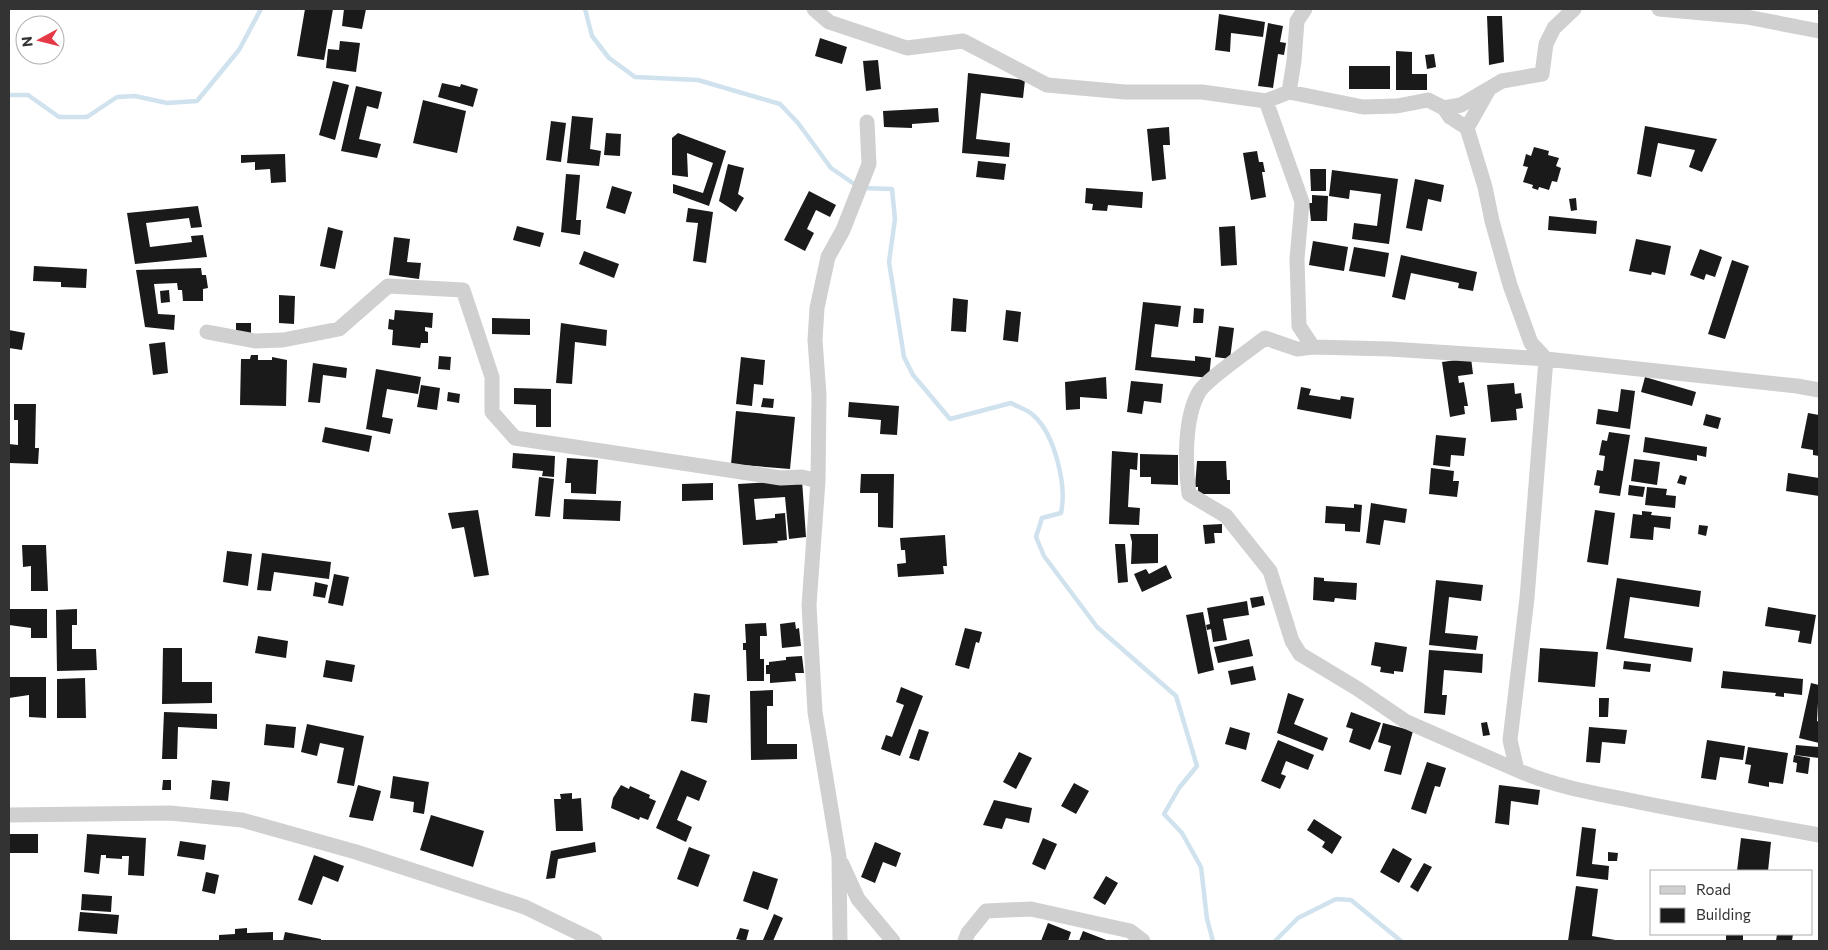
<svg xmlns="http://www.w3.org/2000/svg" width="1828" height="950" font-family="Commissioner,sans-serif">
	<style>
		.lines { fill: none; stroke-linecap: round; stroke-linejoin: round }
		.stream { stroke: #cfe2ee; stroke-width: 4.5 }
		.building { fill: #1a1a1a }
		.minor { stroke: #d0d0d0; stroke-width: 15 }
	</style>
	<rect width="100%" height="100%" fill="#fff"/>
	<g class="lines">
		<path class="stream" d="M585 9 592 36 609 58 635 77 698 80 780 104 798 123 831 168 860 188 892 189 895 219 889 262 904 357 913 375 950 419 1011 403C1018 407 1029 410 1034 416 1055 435 1067 486 1061 513L1042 518 1036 537 1044 556 1097 627 1176 696 1197 766 1179 788 1164 814 1182 833 1201 867 1207 919 1213 941
			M9 95H28L59 117H87L117 97 135 96 167 103 197 101 239 50 261 9
			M1275 941 1298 918 1336 899 1351 900 1401 941"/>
	</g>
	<path class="building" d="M305 9H333L324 60 297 56Z
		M344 9H366L362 29 342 26Z
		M1219 14 1265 22 1263 37 1231 33 1230 52 1215 50Z
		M1487 16H1502L1504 62 1489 65Z
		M1268 23 1283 26 1280 42 1286 43 1284 55 1278 54 1273 88 1258 86Z
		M820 38 847 47 842 64 815 56Z
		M340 41 360 43 356 72 326 68 328 49 339 50Z
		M1396 51 1412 52V74H1427V90H1396Z
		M1434 54 1436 67 1427 69 1425 55Z
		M878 60 881 89 866 91 863 61Z
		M1349 66H1390V89H1349Z
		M968 73 1025 80 1023 98 981 93 976 139 1010 143 1009 157 962 153Z
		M333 81 349 85 335 140 319 135Z
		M442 83 460 87 461 84 478 89 473 107 438 97Z
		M356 86 382 92 378 109 367 106 359 139 381 144 377 158 341 151Z
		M423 100 466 111 457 153 413 143Z
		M938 108 939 122 912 124V128L884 127 883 111Z
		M572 116 593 118 590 149 601 151 599 166 567 163Z
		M551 121 566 123 561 162 546 160Z
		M1645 126 1717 139 1702 172 1689 167 1695 150 1658 143 1651 177 1637 174Z
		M1169 127 1170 145H1163L1166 179 1152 181 1147 129Z
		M606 133 621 134 620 156 604 155Z
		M678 133 726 151 709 206 673 193V184L703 193 713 163 687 153 688 177 672 175V138Z
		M1534 147 1549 151 1548 155 1559 158 1556 166 1561 168 1557 182 1552 181 1549 190 1539 187 1538 190 1532 188 1533 185 1523 182 1528 167 1523 166 1526 154 1531 156Z
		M1257 151 1259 162H1263L1265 172H1262L1266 197 1251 200 1243 153Z
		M285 154 286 182 271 183 270 169 255 170V162L241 163V155Z
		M978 161 1006 164 1004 180 976 177Z
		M728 164 744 168 738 194 744 198 736 212 719 201Z
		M1310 169H1326V191H1311Z
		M1332 170 1398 179 1389 244 1352 239 1354 223 1377 226 1381 194 1350 190 1349 199 1329 196Z
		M566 174 580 175 576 220H581L580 235 561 232Z
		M1415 179 1444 185 1441 202 1428 199 1422 231 1406 228Z
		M612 186 632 192 625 214 606 208Z
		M1086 188 1143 192 1142 208 1108 205 1107 211 1092 210 1093 204 1085 203Z
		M809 191 836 205 830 217 816 210 807 229 814 233 805 251 784 240Z
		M1312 195 1328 196 1327 221H1311L1309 203H1312Z
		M1576 198 1577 210 1571 211 1569 199Z
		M198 206 202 227 191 228 189 218 146 223 150 247 192 242 191 236 203 235 207 257 135 264 127 213Z
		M688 208 713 212 706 263 693 261 698 223 686 222Z
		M1549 216 1597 221 1596 234 1548 230Z
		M517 226 544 233 540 247 513 240Z
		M1235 226 1237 265 1221 266 1219 227Z
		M328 227 343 231 335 269 320 266Z
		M394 237 410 239 407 262 421 263 419 279 389 275Z
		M1636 239 1671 246 1665 275 1652 272 1651 275 1629 271Z
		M1313 241 1348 247 1344 271 1309 265Z
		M1354 247 1389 253 1385 277 1349 271Z
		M1700 249 1722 257 1715 277 1706 274 1704 280 1690 275Z
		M584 251 619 264 614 278 579 264Z
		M1401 255 1477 272 1473 291 1458 288 1459 283 1411 273 1405 300 1392 297Z
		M1732 260 1749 266 1725 339 1708 334Z
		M34 266 87 269 86 288 61 287V282L33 281Z
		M201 268 202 275H206L208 288 203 289V301H183L182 290H178L177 283 154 284 158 314 175 315 174 330 145 327 136 270Z
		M169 290 170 302 161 303 160 291Z
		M279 295 295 296 294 324 279 323Z
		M953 298 968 300 966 332 951 331Z
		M1143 302 1181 306 1178 327 1155 324 1151 357 1195 361V356L1211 358 1209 378 1135 370Z
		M1194 308 1204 309 1203 323H1193Z
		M395 310 433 313 432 328 425 327V331L428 332V343H421L420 348 392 345 393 330 388 329 389 319 394 320Z
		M1006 310 1021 312 1018 342 1003 340Z
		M492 318 530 319V335L492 334Z
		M236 323H251V333H236Z
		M561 323 607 330 606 346 575 342 572 384 556 383Z
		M1219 326 1234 328 1230 359 1215 357Z
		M9 330 25 333 22 350 9 348Z
		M165 342 168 373 153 375 149 344Z
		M251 355H258V360H272V357L287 360 286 406 240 405 241 359H250Z
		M439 356 451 357 450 370 438 369Z
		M741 357 765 360 763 385 754 384 752 406 736 404Z
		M1471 358 1473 374 1458 376 1459 383 1464 382 1468 406H1464L1465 414 1450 417 1442 362Z
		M313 363 347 368 346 378 323 375 320 403 308 402Z
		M376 369 421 377 418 394 387 389 382 417 393 419 390 434 366 429Z
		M1106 377 1107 399 1080 397V409L1066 410 1065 382Z
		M1645 377 1696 392 1692 406 1641 392Z
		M1131 381 1163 384 1161 403 1144 401 1142 414 1127 412Z
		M1514 383 1515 394 1521 393 1523 408 1516 409 1517 420 1491 422 1487 385Z
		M421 385 440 388 437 410 417 407Z
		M1301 387 1311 389 1309 395 1340 400 1341 396 1354 398 1351 419 1297 409Z
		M514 388 551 389V427H536V405L514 404Z
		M1621 389 1635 391 1630 429 1596 424 1598 409 1618 412Z
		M448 392 460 394 459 403 447 401Z
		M763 398 774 399 773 408 761 407Z
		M849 402 899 406 897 435 880 434 881 420 848 417Z
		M14 404H36L35 448H39L38 464 9 463V444L18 445V420H14Z
		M736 411 795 417 790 469 731 464Z
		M1808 413 1819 415V456L1813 455V450L1801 448Z
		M1706 414 1721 418 1718 429 1703 425Z
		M325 427 372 436 369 452 322 442Z
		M1609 432 1630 435 1620 496 1599 493 1600 486 1594 485 1597 470 1603 471 1605 456 1599 455 1602 440 1607 441Z
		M1436 435 1466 438 1464 456 1451 455 1450 467 1433 465Z
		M1645 437 1707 447 1706 457 1697 455V461L1643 452Z
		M1112 451 1138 453 1137 470 1130 469 1128 507 1140 508 1139 525 1109 524Z
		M513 453 555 456 554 477 542 476 543 471 512 468Z
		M1140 454 1178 455V485L1151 484V477H1140Z
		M567 458 598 460 596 494 571 493V483H565Z
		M1634 459 1660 462 1657 485 1631 481Z
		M1197 461H1226L1227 480H1230V494H1198V487H1195Z
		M1431 468 1454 471 1453 481H1459L1457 497 1429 494Z
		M1788 473 1819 478V496L1786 491Z
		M861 474H894L893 528 878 527V493H860Z
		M1680 475 1687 477 1685 485 1677 483Z
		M539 477 554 479 550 517 535 516Z
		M802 480 806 537 789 539 785 497 754 499 756 520 775 518V514L785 513 787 540 777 541 778 543 743 545 738 484Z
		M713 483V500L682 501V484Z
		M1629 485 1645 487 1643 497 1628 495Z
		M1647 487 1667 489 1666 495 1676 496 1675 508 1645 505Z
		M564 499 621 501 620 521 563 519Z
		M1371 503 1407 509 1405 523 1384 520 1380 545 1366 543Z
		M1354 504 1362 505 1360 532 1345 531V524L1325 523 1326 506 1354 508Z
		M478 510 489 575 474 577 464 527 452 529 448 513Z
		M1595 510 1615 513 1608 565 1587 562Z
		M1642 511 1652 512 1651 515 1671 517 1670 529 1654 527 1653 540 1630 538 1633 514 1642 515Z
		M1222 524V533H1214L1215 543 1205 544 1203 525Z
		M1699 525 1708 526 1706 536 1698 534Z
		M1130 534H1158V563L1131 564 1132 542Z
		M945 535 947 566H943L944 574 898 577 897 564 906 563 905 550H901L900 538Z
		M1115 544H1125L1128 582 1118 583Z
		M22 545H46L48 591H31V566L23 567Z
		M227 551 252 554 248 586 223 582Z
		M262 553 331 562 329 579 274 572 271 591 257 590Z
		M1166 565 1172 578 1142 592 1134 574 1146 569 1149 574Z
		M334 574 349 577 343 606 328 603Z
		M1314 577 1324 578V581L1357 583 1356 600 1335 598 1334 602 1313 600Z
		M1617 578 1701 591 1699 607 1630 597 1624 638 1693 648 1691 662 1606 649Z
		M1436 580 1483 585 1481 601 1449 597 1445 633 1478 636 1476 650 1429 645Z
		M315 582 328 585 325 598 313 596Z
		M1263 596 1265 605 1252 608 1250 598Z
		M1247 601 1249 615 1223 619 1227 640 1213 642 1211 629 1207 630 1206 625 1210 624 1207 608Z
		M1768 607 1816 615 1811 644 1798 642 1800 631 1765 626Z
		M9 609H47V638H31V628L9 625Z
		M77 609V625H72V649H96L97 670 57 671 56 610Z
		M1203 612 1214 670 1198 674 1186 615Z
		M795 622 796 629 799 628 801 646 782 648 780 624Z
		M766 623 767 636H760V659H764V681H747L746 650H743V643H746L745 624Z
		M965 628 982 632 979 643 976 642 969 669 955 665Z
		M258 636 288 641 286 658 255 653Z
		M1249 639 1253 656 1218 663 1214 647Z
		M1375 642 1407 647 1403 672 1394 671V674L1380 672 1381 667 1371 665Z
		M163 648H182V682H212V703L162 704Z
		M1540 648 1598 652 1595 687 1538 682Z
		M1429 650 1483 654 1482 673 1444 670 1442 695H1447L1445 715 1424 713Z
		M802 656 804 673H795L796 681 770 683V674H766V665H769V662L786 660V657Z
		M326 660 355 665 352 682 323 677Z
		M1624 661 1651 664 1650 672 1623 669Z
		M1253 666 1256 680 1231 685 1228 671Z
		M1723 671 1803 679 1802 695 1784 693V697L1775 696 1776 693 1721 688Z
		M9 677H46V718L29 717V695L9 698Z
		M85 678 86 718H57V679Z
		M1811 683 1819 685 1817 721 1819 722V743L1799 738Z
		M901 687 923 696 900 756 881 749 886 735 892 737 904 705 896 702Z
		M773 690V706H767V744H797V759L751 760 750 691Z
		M694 693 710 695 707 723 691 721Z
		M1288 693 1304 699 1294 724 1328 738 1323 751 1277 733Z
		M1599 698H1609L1608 717H1599Z
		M164 712 217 714V729L178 727 177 759H162Z
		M1351 712 1381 723 1370 750 1349 742 1353 729 1346 727Z
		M1487 722 1490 735 1483 736 1481 723Z
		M1383 723 1413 731 1401 775 1384 771 1391 746 1378 742Z
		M266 724 296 727 294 748 264 745Z
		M307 724 364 736 354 786 337 783 344 748 320 743 317 756 301 752Z
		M1230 727 1250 733 1246 750 1225 744Z
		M1589 727 1627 730 1625 744 1602 742 1600 763 1586 762Z
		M919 729 929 732 919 761 909 758Z
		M1278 740 1314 755 1308 770 1286 761 1281 774 1286 776 1280 789 1261 781Z
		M1707 740 1745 746 1743 760 1720 757 1716 780 1701 778Z
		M1796 745 1819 747V758L1795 755Z
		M1748 747 1788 753 1783 784 1769 782V787L1748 783 1751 765 1745 764Z
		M1019 752 1032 758 1016 789 1003 782Z
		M1794 755 1810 758 1808 774 1796 772 1797 763 1793 762Z
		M1427 762 1446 768 1440 787 1435 786 1426 814 1411 809Z
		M681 770 707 781 699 801 687 796 677 820 692 827 686 842 656 828Z
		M393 776 429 782 424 814 413 812 414 802 390 798Z
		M163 780H171V790H162Z
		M212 780 230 782 228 801 210 799Z
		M1074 783 1089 791 1076 814 1061 806Z
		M358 785 381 791 373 821 349 817Z
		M621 785 629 789 630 786 650 795 649 798 656 801 648 820 640 817 639 820 611 808 613 798Z
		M1499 785 1540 790 1538 805 1511 801 1509 825 1495 823Z
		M572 793V799L581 798 583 831H556L554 799H561L560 794Z
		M994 800 1032 808 1029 823 1006 818 1002 829 983 825Z
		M431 815 484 831 473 867 420 850Z
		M1314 819 1342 837 1332 854 1322 847 1325 842 1307 830Z
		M1582 827 1596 829 1592 864 1609 866 1608 880 1576 876Z
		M9 834H38V853H9Z
		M87 834 146 838 144 876 128 875 129 856H122V859L106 858V855H101L99 874 84 872Z
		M1043 838 1057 844 1045 870 1032 864Z
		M1741 838 1771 842 1768 871H1737Z
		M180 841 206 845 204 860 177 856Z
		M595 842 596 852 558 859 555 878 546 879 551 851Z
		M875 842 901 853 896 867 883 862 875 883 861 877Z
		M689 847 710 855 698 887 677 879Z
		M1393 848 1412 859 1399 883 1380 872Z
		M1608 852 1618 853 1617 861H1608Z
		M314 855 344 866 338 882 323 876 312 905 298 900Z
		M1424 863 1432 867 1418 892 1410 887Z
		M753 871 778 879 768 910 743 901Z
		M206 872 219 875 215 894 202 891Z
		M1106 876 1118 883 1105 905 1093 898Z
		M1576 886 1598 889 1592 936 1621 941H1568Z
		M82 894 112 896 111 912 81 910Z
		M80 912 119 915 117 934 78 931Z
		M774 914 783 918 773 941H767L763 940Z
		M1048 923 1071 932 1068 941H1041Z
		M247 928V933L273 932V941H219V935L235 934V929Z
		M740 928 749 930 746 941 736 939Z
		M1083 931 1109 941H1079Z
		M285 932 321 939V941H283Z
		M1726 934H1743V941H1726Z
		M1777 934H1793L1792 941H1776Z"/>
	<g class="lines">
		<path class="minor" d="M814 9 829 22 907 48 963 41 1047 85 1125 92H1202L1266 101 1289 92 1363 107 1397 106 1428 100 1444 108 1461 105 1502 81 1542 74 1546 44 1554 28 1574 9
			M1659 9 1747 17 1819 31
			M1289 92 1294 61 1297 21 1305 9
			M1266 101 1302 202 1297 259 1299 326 1313 347
			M1444 108 1450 117 1467 128 1485 187 1492 221 1510 285 1531 343 1546 359 1527 598 1510 740 1517 770C1551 785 1587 792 1624 799 1689 813 1754 823 1819 835
			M1467 128 1489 89
			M207 332 255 341 283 340 339 329 388 286 463 290 492 377V412L515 438 781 478 802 477 818 481
			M1517 770 1405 721 1358 689 1300 654 1292 641 1270 571 1226 516 1189 494C1185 465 1184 418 1199 392 1205 381 1252 348 1265 338L1297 349 1313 347 1390 349 1546 359 1797 386 1819 390
			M9 815 170 813 242 820 356 852 525 907 595 941
			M842 864 858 899 893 941
			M840 941 839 857 815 712 809 605 818 481 819 395 815 340 817 308 828 257 843 230 869 164 867 122
			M965 941 968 933 986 911 1031 909 1130 931 1143 941"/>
	</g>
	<rect width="1828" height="950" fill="none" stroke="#333333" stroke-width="20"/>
	<rect x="1650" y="870" width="162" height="65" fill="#ffffff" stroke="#adadad"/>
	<rect x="1660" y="886" width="25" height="8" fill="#d0d0d0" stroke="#adadad"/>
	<text x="1696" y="895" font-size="15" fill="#333333">Road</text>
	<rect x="1660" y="908" width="25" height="15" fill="#1a1a1a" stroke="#adadad"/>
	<text x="1696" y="920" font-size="15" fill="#333333">Building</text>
	<g transform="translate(40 40) rotate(263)"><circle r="24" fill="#ffffff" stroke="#adadad"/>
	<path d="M0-4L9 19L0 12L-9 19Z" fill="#e63946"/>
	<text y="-8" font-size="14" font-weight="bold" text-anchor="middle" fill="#333333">N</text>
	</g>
</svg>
